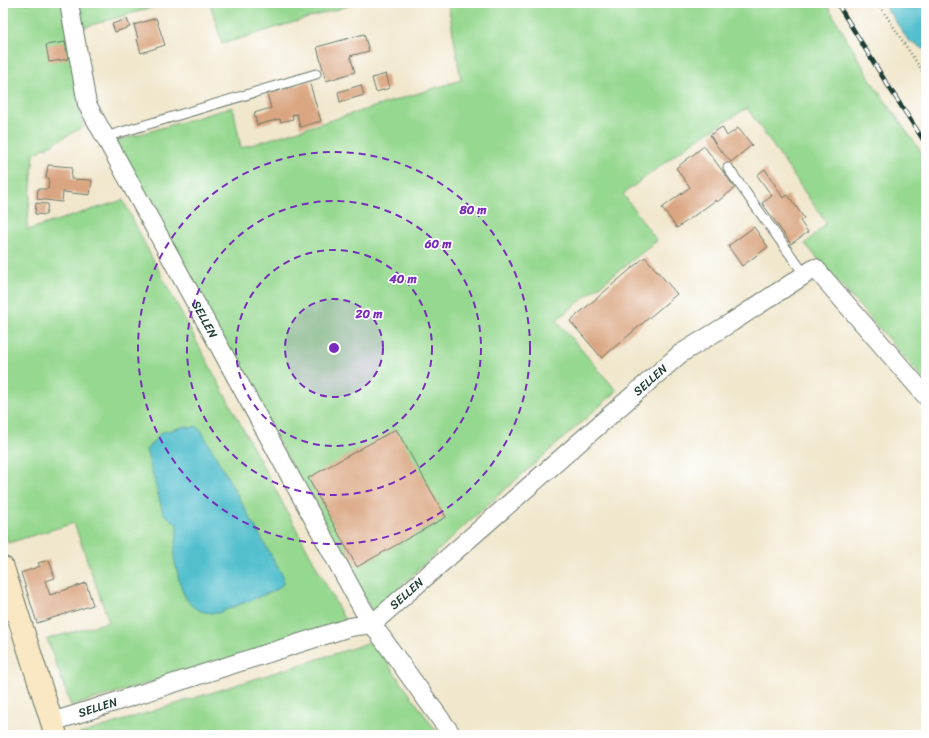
<svg xmlns="http://www.w3.org/2000/svg" width="929" height="738" font-family="Sriracha,sans-serif">
	<style>
		.green { fill: #95d88f; stroke: #5a8a62 }
		.water { fill: #53bfcd; stroke: #397e80 }
		.building { fill: #daa681 }
		.lines { fill: none; stroke-linecap: round; stroke-linejoin: round }
		.lane-casing { stroke: #68786a; stroke-width: 11 }
		.street-casing { stroke: #68786a; stroke-width: 20 }
		.secondary-casing { stroke: #68786a; stroke-width: 24 }
		.path { stroke: #68786a; stroke-width: 2.5; stroke-dasharray: 1 3; stroke-linecap: butt }
		.lane { stroke: #fff; stroke-width: 9 }
		.street { stroke: #fff; stroke-width: 18 }
		.secondary { stroke: #fae7c3; stroke-width: 22 }
		.rail-casing { stroke: #1f3d34; stroke-width: 4.5 }
		.rail { stroke: #fff; stroke-width: 3; stroke-dasharray: 9; stroke-linecap: butt }
		.ring { fill: none; stroke: #7b2cbf; stroke-width: 2; stroke-dasharray: 7 5 }
		.labels { text-anchor: middle; dominant-baseline: central; stroke-width: 3.5; stroke-linejoin: round; paint-order: stroke }
		.street-label { font-size: 12px; fill: #1f3d34; stroke: #fff }
		.centre { fill: #7b2cbf; stroke: #fff; stroke-width: 2 }
		.ring-label { font-size: 12px; text-anchor: middle; font-weight: bold; fill: #7b2cbf; stroke: #fff; stroke-width: 3.5; stroke-linejoin: round; paint-order: stroke }
	</style>
	<rect width="100%" height="100%" fill="#fff"/>
	<filter id="ink" filterUnits="userSpaceOnUse"><feTurbulence type="fractalNoise" baseFrequency=".025" numOctaves="2"/><feDisplacementMap in="SourceGraphic" scale="8" xChannelSelector="R" yChannelSelector="G"/><feConvolveMatrix kernelMatrix="1 2 1 2 8 2 1 2 1" color-interpolation-filters="sRGB"/></filter>
	<filter id="wash" filterUnits="userSpaceOnUse"><feTurbulence type="fractalNoise" baseFrequency=".012" numOctaves="4" result="noise"/><feDisplacementMap in="SourceGraphic" scale="16" xChannelSelector="R" yChannelSelector="G"/><feGaussianBlur stdDeviation="0.9" result="paint"/><feColorMatrix in="noise" values="0 0 0 0 0 0 0 0 0 0 0 0 0 0 0 0 0 1.4 0 .05"/><feComposite in="paint" operator="in"/></filter>
	<g filter="url(#wash)">
		<rect width="100%" height="100%" fill="#f1e7cd"/>
		<path class="green" d="M3 3H63L83 127 34 154 27 230 123 200 151 256 347 624 71 706 47 639 109 622 74 523 8 543 3 525Z
			M77 3H168L81 28Z
			M210 3H358L222 44Z
			M448 3H826L872 82 926 159V382L805 244 826 223 747 108 691 143 623 194 657 241 556 320 617 391 466 524 373 613 113 142 233 107 241 148 461 80Z
			M372 642 439 735H77Z"/>
		<path class="water" d="M883 3H926V51L908 40Z
			M186 426 191 428 196 426 201 430 277 566 283 576V584L276 590 218 613C191 614 184 600 178 576 177 569 174 561 174 555 175 544 178 534 177 524L163 513 146 450 156 439 160 433Z"/>
		<g id="blocks">
			<path class="building" d="M156 18 165 45 141 53 137 39H138L134 25Z
				M127 19 130 27 115 32 112 24Z
				M364 34 369 51 350 56 355 72 326 81 317 47Z
				M65 42 68 59 49 62 46 45Z
				M386 74 390 88 376 92 372 78Z
				M309 81 321 121 300 127 297 114 292 115 293 119 281 122 280 119 257 125 254 113 271 108 267 94Z
				M361 85 364 95 340 102 338 92Z
				M722 127 727 136 738 128 752 145 731 162 716 145 710 135Z
				M704 146 735 188 717 202 716 200 677 228 662 208 690 187 676 168Z
				M48 165 72 167 71 179 92 180 90 195 63 192 62 202 37 199 38 189H48L49 178H46Z
				M765 169 783 198 788 195 804 218 800 221 808 232 791 244 762 203 772 196 757 175Z
				M36 203 48 204 46 215 35 214Z
				M754 227 768 247 742 266 728 246Z
				M645 257 677 294 602 358 570 321Z
				M396 429 446 517 357 567 308 478Z
				M49 560 55 578 45 581 50 595 86 583 93 605 37 623 21 573 40 566 38 563Z"/>
		</g>
	</g>
	<g filter="url(#ink)">
		<use href="#blocks" fill-opacity="0" stroke="#68786a" stroke-width="1"/>
		<g class="lines">
			<defs>
				<path id="lane" d="M105 137 316 74
					M728 168 805 275"/>
				<g id="street">
					<path id="s1" d="M69 3 87 104 361 606 372 624 452 735"/>
					<path id="s2" d="M52 722 350 627 372 624 680 354 732 322 815 268 926 396"/>
				</g>
				<path id="secondary" d="M3 568 56 735"/>
			</defs>
			<use href="#lane" class="lane-casing"/>
			<use href="#street" class="street-casing"/>
			<use href="#secondary" class="secondary-casing"/>
			<path class="path" d="M878 3 926 77"/>
			<use href="#lane" class="lane"/>
			<use href="#street" class="street"/>
			<use href="#secondary" class="secondary"/>
			<defs>
				<path id="rail" d="M837 3 887 84 926 144"/>
			</defs>
			<use href="#rail" class="rail-casing"/>
			<use href="#rail" class="rail"/>
		</g>
	</g>
	<circle cx="334" cy="348" r="49" fill="#7b2cbf" fill-opacity=".12"/>
	<g class="ring">
		<circle cx="334" cy="348" r="49"/>
		<circle cx="334" cy="348" r="98"/>
		<circle cx="334" cy="348" r="147"/>
		<circle cx="334" cy="348" r="196"/>
	</g>
	<g class="labels">
		<g class="street-label">
			<text stroke="none"><textPath href="#s1" startOffset="348">SELLEN</textPath></text>
			<text stroke="none"><textPath href="#s2" startOffset="705">SELLEN</textPath></text>
			<text stroke="none"><textPath href="#s2" startOffset="381">SELLEN</textPath></text>
			<text stroke="none"><textPath href="#s2" startOffset="48">SELLEN</textPath></text>
		</g>
	</g>
	<circle cx="334" cy="348" r="6" class="centre"/>
	<g class="ring-label">
		<text x="473" y="214">80 m</text>
		<text x="438" y="248">60 m</text>
		<text x="403" y="283">40 m</text>
		<text x="369" y="318">20 m</text>
	</g>
	<rect width="929" height="738" fill="none" stroke="#fff" stroke-width="16"/>
</svg>
